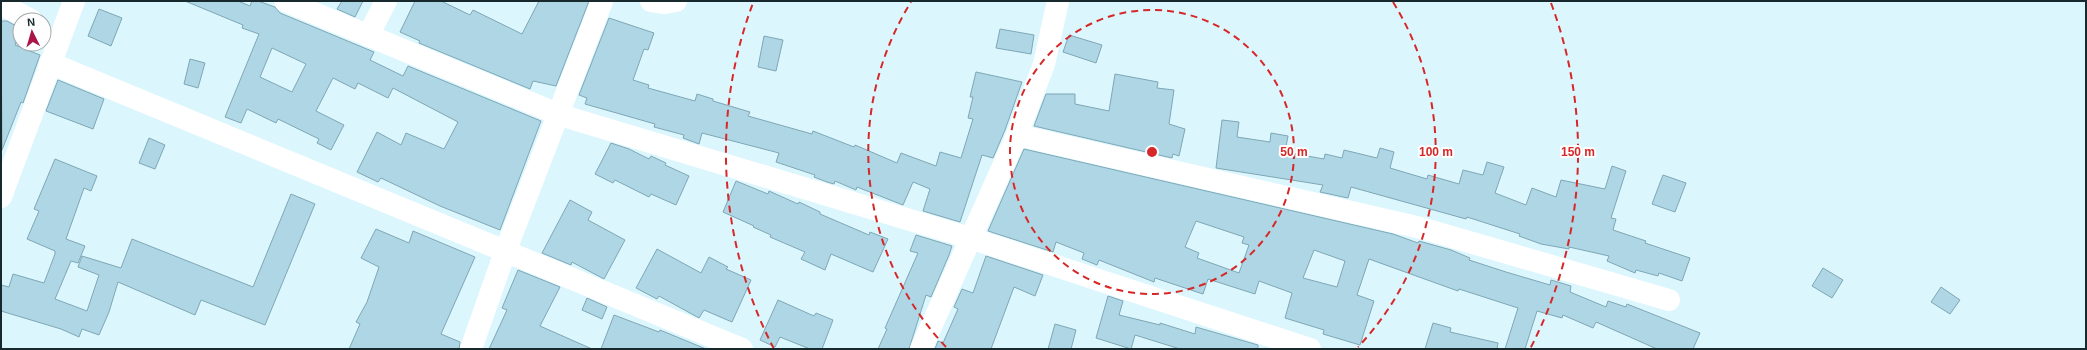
<svg xmlns="http://www.w3.org/2000/svg" width="2087" height="350" font-family="Arial,sans-serif">
	<style>
		.building { fill: #aed6e4; stroke: #7ea7b5; fill-rule: evenodd }
		.lines { fill: none; stroke-linecap: round; stroke-linejoin: round }
		.minor { stroke: #fff; stroke-width: 22 }
		.ring { fill: none; stroke: #d62828; stroke-width: 2; stroke-dasharray: 7 5 }
		.centre { fill: #d62828; stroke: #fefefe; stroke-width: 2 }
		.ring-label { font-size: 12px; text-anchor: middle; font-weight: bold; fill: #d62828; stroke: #fefefe; stroke-width: 4; stroke-linejoin: round; paint-order: stroke }
	</style>
	<rect width="100%" height="100%" fill="#dcf6fe"/>
	<path class="building" d="M185 1H238L250 6 252 1H258L275 7 280 13 374 52 370 60 403 76 408 66 541 121 500 230 440 206 381 178 378 182 357 172 377 132 401 145 406 133 444 149 458 122 393 88 388 98 358 83 355 89 333 78 316 111 344 125 331 150 317 143 319 139 278 119 276 123 247 109 241 123 225 117 259 34 242 28 243 25ZM272 48 306 64 292 92 260 77Z
		M342 1H363L355 17 337 9Z
		M415 1H441L470 15 473 10 522 34 539 1H589L556 86 533 81 530 89 419 43 420 41 400 32Z
		M99 9 122 18 111 46 88 36Z
		M609 18 654 33 648 50 644 49 633 80 649 85 648 88 695 101 697 94 713 99V101L750 112 748 116 812 134 813 131 854 147 855 145 897 163 901 153 936 166 940 152 961 158 973 119 968 118 973 97H970L976 72 1022 82 1005 130 993 158 982 155 960 222 923 211 930 189 913 182 903 205 857 187 856 190 835 181 834 184 827 182 814 177 815 175 776 162 779 153 702 133 699 144 683 138 684 135 654 127 655 124 585 104 587 98 579 95Z
		M1 21H7L20 28 15 45 40 55 23 103 21 102 2 150Z
		M1000 29 1034 35 1031 54 996 48Z
		M1069 35 1102 45 1096 63 1063 52Z
		M764 36 783 40 776 71 758 67Z
		M190 59 205 63 198 88 184 84Z
		M1115 74 1158 82 1157 88 1174 90 1169 124 1185 129 1179 156 1173 154 1172 158 1034 126 1046 94H1075V104L1109 111Z
		M58 80 104 99 93 129 46 111Z
		M1222 120 1239 122 1237 137 1270 142 1271 133 1288 136 1285 152 1324 159 1325 154 1342 158 1344 150 1377 158 1380 148 1394 152 1390 168 1427 179 1428 175 1459 184 1463 170 1483 175 1487 162 1504 167 1495 193 1526 205 1532 188 1556 197 1561 180 1605 189 1612 166 1626 171 1611 218 1616 219 1613 230 1646 241 1645 243 1690 258 1682 281 1659 273 1658 276 1636 270 1635 273 1607 261 1609 256 1569 247V249L1541 244 1519 236 1520 234 1467 217 1466 219 1351 187 1348 198 1320 192 1323 185 1216 168Z
		M149 138 165 145 155 169 139 163Z
		M611 143 629 149 649 159 651 156 666 163 665 165 689 176 676 205 651 194 649 197 615 180 613 183 595 174Z
		M1024 149 1393 234 1418 243 1419 241 1451 250 1470 258 1469 260 1506 272 1550 285 1551 280 1571 286 1570 292 1606 307 1608 301 1626 307 1627 304 1700 333 1693 349H1657L1596 322 1593 328 1563 315 1562 318 1537 311 1525 349H1505L1518 308 1459 289 1458 291 1369 259 1357 295 1374 301 1360 345 1323 334 1324 330 1285 318 1292 293 1259 281 1255 294 1208 279 1203 294 1155 278 1154 282 1099 260 1097 265 1082 259 1084 253 1056 242 1053 252 988 231ZM1196 221 1244 237 1242 243 1249 245 1239 273 1197 258 1199 253 1185 247ZM1314 250 1345 261 1337 287 1303 278Z
		M55 159 97 176 91 191 84 188 66 239 85 246 78 263 71 261 55 299 87 311 99 275 78 267 82 256 121 268 132 239 253 287 291 194 315 204 265 325 201 300 195 315 118 282 109 312 99 335 82 329 79 337 61 329 1 311V285L9 287 13 274 44 283 55 254V251L27 239 39 211 34 209Z
		M1663 175 1686 183 1675 212 1652 204Z
		M736 181 768 194 769 191 798 204 799 202 820 212V214L869 235 870 232 888 239 873 272 831 254 825 270 801 259 805 252 770 237 771 235 753 227 754 226 723 212Z
		M570 200 592 212 588 220 625 240 604 279 572 262 571 265 542 253Z
		M376 229 409 243 413 231 475 257 441 334 460 342 459 349H349L360 324 356 322 367 302 379 267 361 258Z
		M916 235 952 246 949 255 931 297 926 295 909 349H878L887 329 885 328 918 253 910 251Z
		M657 249 701 273 709 257 728 267 726 269 751 280 732 322 704 310 699 318 659 296 657 299 636 288Z
		M986 256 1043 275 1035 296 1014 287 991 349H935L938 341 943 343 958 309 954 307 962 289 973 293Z
		M1823 268 1843 280 1832 298 1812 286Z
		M518 270 560 287 540 326 592 349H489L507 310 502 308Z
		M1941 287 1960 300 1950 314 1931 302Z
		M1108 296 1123 301 1119 315 1160 325V323L1195 334 1196 327 1258 345V349H1180L1135 335 1131 349 1096 338Z
		M587 298 607 307 602 319 582 310Z
		M778 300 814 316 816 313 833 320 822 349H810L780 337 775 347 760 340Z
		M614 315 659 332 660 330 706 349H601Z
		M1433 323 1451 328 1450 332 1498 343 1497 349H1425Z
		M1055 324 1076 330 1071 349H1048Z"/>
	<g class="lines">
		<path class="minor" d="M285 1 560 115 970 238 1310 349
			M651 1 665 3 676 1
			M1 4 31 20
			M368 36 386 1
			M50 63 742 349
			M1017 135 1044 64 1058 1
			M1 197 74 1
			M471 349 505 252 602 1
			M921 349 1017 135 1421 228 1669 300"/>
	</g>
	<g class="ring">
		<circle cx="1152" cy="152" r="142"/>
		<path d="M946 347A284 284 0 0 1 911 2M1393 2A284 284 0 0 1 1358 347"/>
		<path d="M774 349A426 426 0 0 1 753 3M1551 3A426 426 0 0 1 1530 349"/>
	</g>
	<circle cx="1152" cy="152" r="6" class="centre"/>
	<g class="ring-label">
		<text x="1294" y="156">50 m</text>
		<text x="1436" y="156">100 m</text>
		<text x="1578" y="156">150 m</text>
	</g>
	<rect width="2087" height="350" fill="none" stroke="#18292e" stroke-width="4"/>
	<g transform="translate(32 32) rotate(355)"><circle r="19" fill="#fefefe" stroke="#a2a9ab"/>
	<path d="M0-3L7 15L0 10L-7 15Z" fill="#a91549"/>
	<text y="-6" font-size="11" font-weight="bold" text-anchor="middle" fill="#18292e">N</text>
	</g>
</svg>
